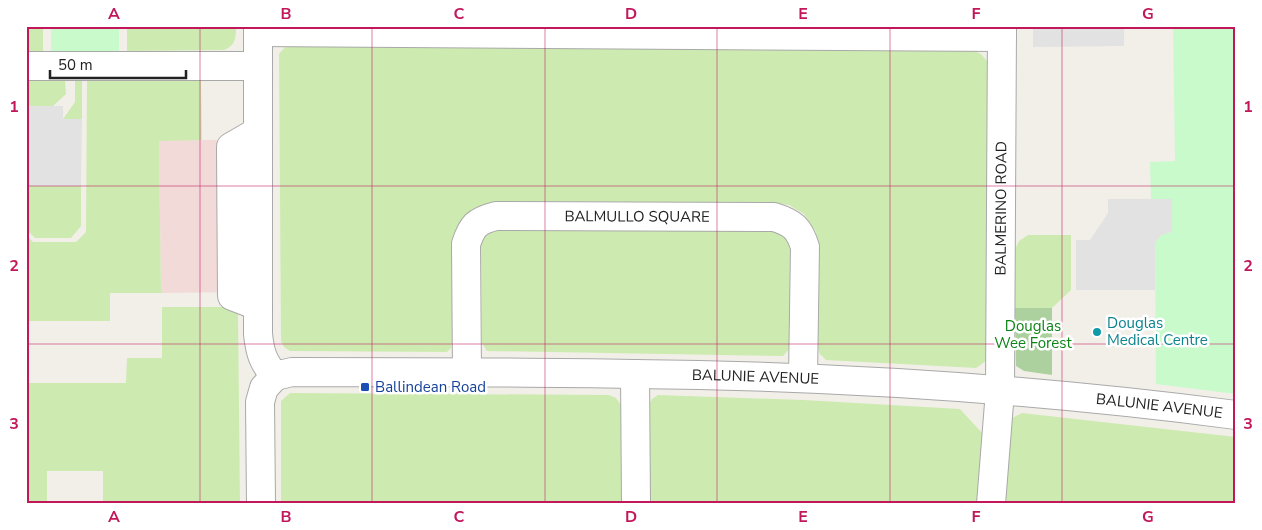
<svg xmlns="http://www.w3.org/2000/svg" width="1262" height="530" font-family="'Nunito Sans',sans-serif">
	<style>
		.commercial { fill: #f2dad9 }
		.grass { fill: #cdebb0 }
		.forest { fill: #add19e }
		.park { fill: #c8facc }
		.parking { fill: #e2e2e2 }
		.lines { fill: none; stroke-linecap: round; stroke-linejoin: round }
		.minor-casing { stroke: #a9a9a9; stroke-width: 30 }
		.minor { stroke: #fff; stroke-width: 28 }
		.grid { fill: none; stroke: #c2185b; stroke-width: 1; stroke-opacity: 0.55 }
		.culture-dot { fill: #0f9aa8; stroke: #fff; stroke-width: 2 }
		.transit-dot { fill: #1a4fb4; stroke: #fff; stroke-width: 2 }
		.labels { text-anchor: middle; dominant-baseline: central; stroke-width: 5; stroke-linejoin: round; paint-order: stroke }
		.street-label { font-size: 15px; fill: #222; stroke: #fff }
		.culture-label { font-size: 15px; fill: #0d838f; stroke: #fff; text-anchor: start }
		.park-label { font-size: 15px; fill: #0c8416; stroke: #fff }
		.transit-label { font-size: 15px; fill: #164399; stroke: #fff; text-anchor: start }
		.neatline { fill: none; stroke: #c2185b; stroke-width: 2 }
		.grid-label { font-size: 16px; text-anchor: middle; font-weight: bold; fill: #c2185b }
	</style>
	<rect width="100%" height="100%" fill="#f2efe9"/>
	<path class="commercial" d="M159 140H242L243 292 161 293Z"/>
	<path class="grass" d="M26 26H43V52H26Z
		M127 26H236C236 38 236 45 224 50L127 51Z
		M292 45 973 50 981 54 988 62 986 361 976 368 826 360 820 354 817 346 818 252 816 232 804 214 789 205 773 203 498 201 474 208 456 230 452 249V343L451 348 447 352 290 351 284 347 281 341 279 54 285 47Z
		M75 79H82V119H63L75 102Z
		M87 79 201 80 202 140 159 141 161 293H110V321H26V235L33 242H76L86 232Z
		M26 80H65L66 94 53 106H26Z
		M26 186H81V226L71 238H35L26 229Z
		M488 230H774L784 234 790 242V348L783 356 487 351 482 343 481 237Z
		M1028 235H1071V290L1052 308H1015L1014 251 1019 241Z
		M162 307H230L238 311 240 504H103V471H47V504H26V383H126L127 358H162Z
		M290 393 609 395 616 398 621 405 622 500 620 504H281V401Z
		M658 395 804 400 960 409 983 434 977 504H653L650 499 649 405 652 399Z
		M1022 413 1236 437V504H1005L1012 418Z"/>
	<path class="forest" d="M1015 308H1052V375L1024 371 1016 366Z"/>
	<path class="park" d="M51 26H119V52H51Z
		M1173 26H1236V394L1156 384 1155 243 1161 235 1172 199H1151L1150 162 1175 161Z"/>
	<path class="parking" d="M1033 26H1146V29H1124V46L1033 47Z
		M26 106H63V119H82L81 186H26Z
		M1108 199H1172V232L1161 235 1155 243V290H1076V240H1090L1108 213Z"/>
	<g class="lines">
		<defs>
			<g id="minor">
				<path d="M258 26V334C260 353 263 362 275 376"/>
				<path d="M258 32 1002 37"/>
				<path d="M26 66H257"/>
				<path d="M257 132 231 147 232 296 258 306"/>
				<path id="s1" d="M467 373 466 244C472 226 476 221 496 216L774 217C793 223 799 228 805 247L803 378"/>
				<path d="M635 374 636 504"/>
				<path id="s2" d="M275 376 292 372C406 372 520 372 634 374 835 376 1037 389 1236 415"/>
				<path d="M261 504 260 402 264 388 275 376"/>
				<path id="s3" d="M991 504 1000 391 1002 26"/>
			</g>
		</defs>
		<use href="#minor" class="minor-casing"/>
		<use href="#minor" class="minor"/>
	</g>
	<path class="grid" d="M200 26V504M372 26V504M545 26V504M717 26V504M890 26V504M1062 26V504M26 186H1236M26 344H1236"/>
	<circle class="culture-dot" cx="1097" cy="332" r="5"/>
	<rect class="transit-dot" x="360" y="382" width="10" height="10" rx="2.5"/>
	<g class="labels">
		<g class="street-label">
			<text stroke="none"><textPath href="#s3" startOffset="296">BALMERINO ROAD</textPath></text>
			<text stroke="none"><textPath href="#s1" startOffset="314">BALMULLO SQUARE</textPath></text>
			<text stroke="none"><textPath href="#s2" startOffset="481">BALUNIE AVENUE</textPath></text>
			<text stroke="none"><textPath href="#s2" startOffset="886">BALUNIE AVENUE</textPath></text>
		</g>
		<g class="culture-label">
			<text x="1107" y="323">Douglas<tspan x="1107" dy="17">Medical Centre</tspan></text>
		</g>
		<g class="park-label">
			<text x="1033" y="326">Douglas<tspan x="1033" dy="17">Wee Forest</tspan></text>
		</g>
		<g class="transit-label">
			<text x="375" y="387">Ballindean Road</text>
		</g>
	</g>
	<rect width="1262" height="530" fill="none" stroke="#ffffff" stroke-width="55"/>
	<path d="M50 70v8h136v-8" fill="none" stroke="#222222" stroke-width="2.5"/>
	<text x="58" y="70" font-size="15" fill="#222222" stroke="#ffffff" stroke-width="4" paint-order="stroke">50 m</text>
	<rect x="28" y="28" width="1206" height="474" class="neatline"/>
	<g class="grid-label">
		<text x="114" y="19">A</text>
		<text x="286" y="19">B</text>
		<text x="459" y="19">C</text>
		<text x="631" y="19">D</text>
		<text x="803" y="19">E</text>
		<text x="976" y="19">F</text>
		<text x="1148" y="19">G</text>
		<text x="14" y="112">1</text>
		<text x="1248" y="112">1</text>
		<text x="14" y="271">2</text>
		<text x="1248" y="271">2</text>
		<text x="14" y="429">3</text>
		<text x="1248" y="429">3</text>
		<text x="114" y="522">A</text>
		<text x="286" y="522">B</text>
		<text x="459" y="522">C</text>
		<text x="631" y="522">D</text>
		<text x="803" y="522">E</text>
		<text x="976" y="522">F</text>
		<text x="1148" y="522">G</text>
	</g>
</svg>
